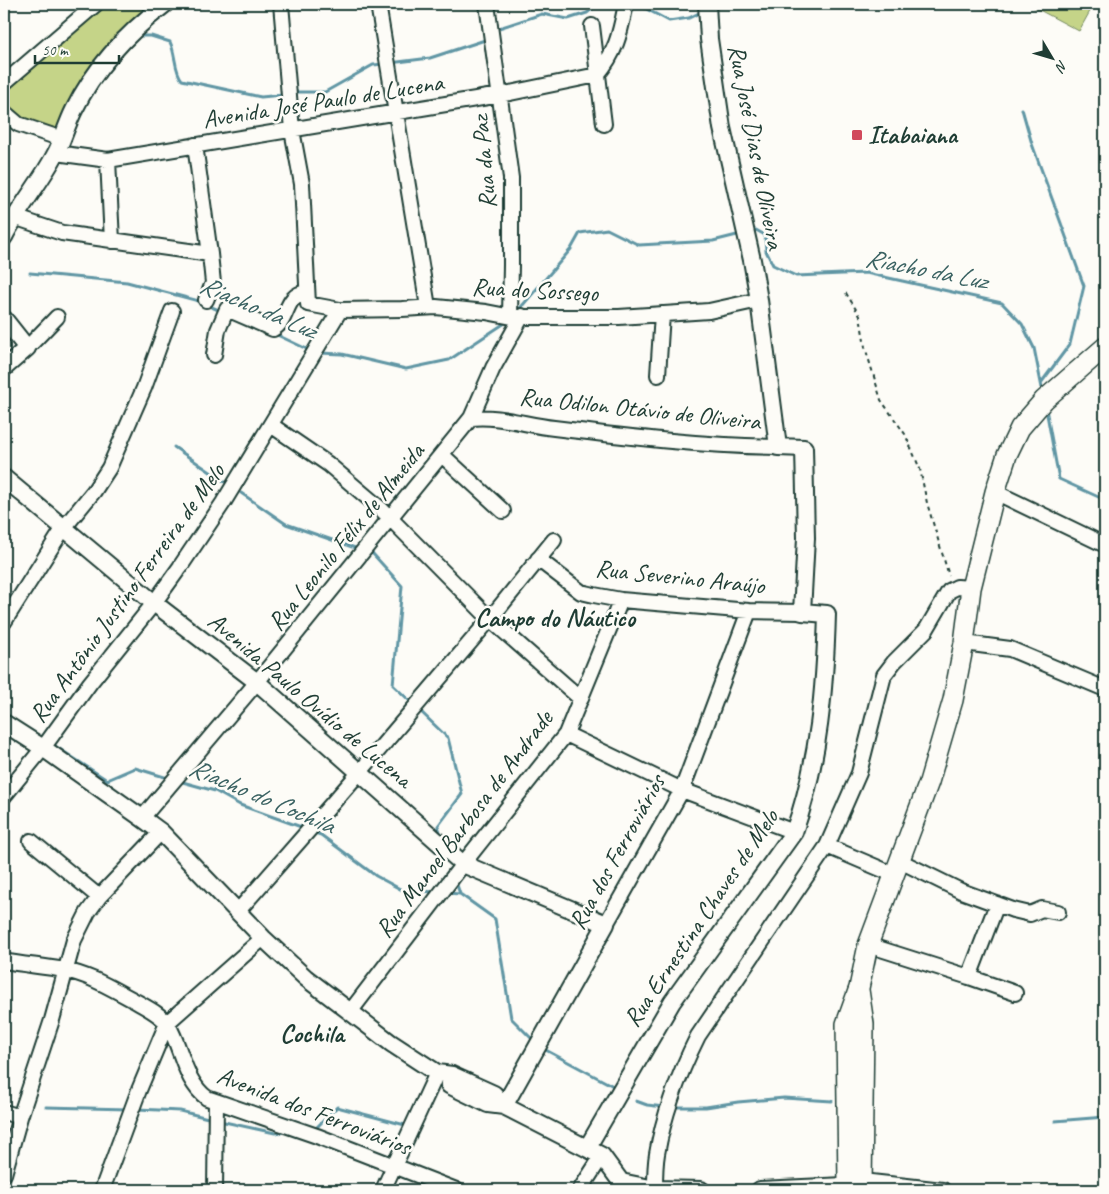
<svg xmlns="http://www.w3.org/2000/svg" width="1109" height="1194" font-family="Caveat,sans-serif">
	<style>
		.green { fill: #c5d488; stroke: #72885e }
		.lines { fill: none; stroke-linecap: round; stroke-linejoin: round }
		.stream { stroke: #6096a4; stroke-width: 3 }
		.minor-casing { stroke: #1f3d34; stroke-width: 18 }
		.tertiary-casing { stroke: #1f3d34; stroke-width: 20 }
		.secondary-casing { stroke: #1f3d34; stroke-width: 22 }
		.path { stroke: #1f3d34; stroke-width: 2; stroke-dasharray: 4 4; stroke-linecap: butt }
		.minor { stroke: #fdfcf7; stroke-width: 14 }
		.tertiary { stroke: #fdfcf7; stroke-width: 16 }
		.secondary { stroke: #fdfcf7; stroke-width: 19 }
		.poi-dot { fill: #d1495b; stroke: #fdfcf7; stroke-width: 2 }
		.labels { text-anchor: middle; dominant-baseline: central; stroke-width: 5; stroke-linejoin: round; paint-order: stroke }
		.street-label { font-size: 25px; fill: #1f3d34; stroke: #fdfcf7 }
		.poi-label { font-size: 25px; font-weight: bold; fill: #1f3d34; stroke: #fdfcf7; text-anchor: start }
		.water-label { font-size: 26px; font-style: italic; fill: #3a6262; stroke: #fdfcf7 }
		.neighbourhood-label { font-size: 26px; font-weight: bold; fill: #1f3d34; stroke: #fdfcf7 }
	</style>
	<rect width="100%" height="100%" fill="#fdfcf7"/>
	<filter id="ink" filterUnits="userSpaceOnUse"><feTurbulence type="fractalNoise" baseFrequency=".02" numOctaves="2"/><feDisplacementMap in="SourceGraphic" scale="10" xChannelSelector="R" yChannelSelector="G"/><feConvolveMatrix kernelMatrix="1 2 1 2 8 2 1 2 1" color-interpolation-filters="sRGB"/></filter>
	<g filter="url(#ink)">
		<path class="green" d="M96 4H165L114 49 62 139 4 112V83Z
			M1028 4H1094L1079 31Z"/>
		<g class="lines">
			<path class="stream" d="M637 4 669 21 689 18 699 13
				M496 29 542 14 568 19 587 13 598 4
				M138 36H151L170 42C176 54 174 71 182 80L261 97 282 95
				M390 63 430 58 485 40
				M295 92H325L373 65 384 64
				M1022 109 1032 144 1084 286 1070 344 1041 383
				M751 231 756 230 765 235 766 251 773 265 796 276 866 273 1002 303 1022 324 1034 348 1043 393
				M30 273 127 282 195 300 221 311
				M516 313 571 249 580 233 607 229 639 245 713 241 741 234
				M273 333 311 351
				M319 353 342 354 406 369 449 360 508 321
				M1046 409 1059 479 1105 500
				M174 447 225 482
				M241 493 286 524 358 549
				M367 552 373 554 402 586 393 685 412 703
				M418 709 448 738 462 794 438 826 441 835
				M52 744 107 780 135 768 171 779
				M179 781 215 791 240 805 304 828
				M312 832 321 835 376 876 402 890 436 892
				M456 882 460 894
				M447 893 460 894 495 919 511 1018 534 1041
				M542 1048 615 1087
				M636 1101 647 1105 664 1107
				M46 1107 128 1109
				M673 1107H706L738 1102 784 1098 832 1101
				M137 1109 180 1111 212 1119
				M220 1121 275 1133 288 1132
				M1055 1121 1105 1117
				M314 1130 337 1107 405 1125"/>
			<defs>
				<path id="minor" d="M281 4 292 130 302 184 308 304 340 310 402 309 436 307 486 312 512 317H619L709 311 759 300
					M378 4 428 307
					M487 4 511 178V265L510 316
					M592 26 604 124
					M4 83 96 4
					M4 112 18 124 62 139
					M195 145 210 254 213 283 206 300
					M56 153 108 160 500 95 597 75C617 51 620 33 626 4
					M108 160 112 241
					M14 217 62 233 210 254
					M27 348 57 317
					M214 355 218 330 227 309 273 329C290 320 283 295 307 292
					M658 375 662 314
					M471 418C499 415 526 425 554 428 628 437 703 446 778 447
					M271 425 328 464 381 509 490 619 581 699
					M442 455 503 511
					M995 492 1105 545
					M538 559 581 592 594 595 621 600 749 611 802 612
					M4 622 63 529 94 491 109 468 144 388 172 311
					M964 643 1010 649 1105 689
					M566 734 682 790 794 832
					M4 796 43 748 90 683 154 603 180 567 223 503 340 310
					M142 818 257 682 471 418 493 368 522 316
					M31 841 99 897
					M827 846 895 875
					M900 861 961 891 1013 910 1030 914 1042 909 1058 912
					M238 911 359 773 490 619 554 540
					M606 924 682 790 749 611
					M868 945 969 977 1015 993
					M4 961C24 965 44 966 64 970 91 975 114 990 137 1002 147 1008 162 1015 168 1025 182 1048 184 1081 207 1098L317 1136 456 1190
					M969 977 997 904
					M350 1012 463 864 566 734 621 600
					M4 1112 20 1117
					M4 1174 20 1117 52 1020 74 940 88 912 99 897 161 832
					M862 1181 943 1190
					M655 1189C655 1177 655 1165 657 1154 664 1112 679 1074 698 1036L827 846 859 773 884 675 894 662 926 630 949 591 957 587 971 588
					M102 1190 139 1090 167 1023 263 938
					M215 1190 216 1102
					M383 1190 437 1073
					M580 1190 602 1156"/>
				<path id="tertiary" d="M4 237C19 207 41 182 56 153 63 139 67 124 74 110 95 67 127 33 165 4
					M4 319 27 348 4 368
					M4 478 154 603 257 682 463 864 606 924 504 1106
					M4 723 43 748 142 818 161 832 263 938 306 978 391 1043 437 1073 452 1075 494 1094 504 1106 602 1156 621 1182 624 1190
					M449 1085 488 1104 504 1106
					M587 1148 672 1002 794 832C819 762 825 687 827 614L802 612 806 538 804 448 778 447 759 300 752 260 722 128 709 39 707 4
					M621 1182 655 1189 701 1190
					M760 1190 845 1186"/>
				<path id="secondary" d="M859 990 864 1024 862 1187 863 1190
					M848 1184 846 1024 859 988 868 945 929 782 953 700 964 643 971 588 995 492 1007 455 1020 428 1044 400 1105 347"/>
			</defs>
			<use href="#minor" class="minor-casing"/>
			<use href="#tertiary" class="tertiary-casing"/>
			<use href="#secondary" class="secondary-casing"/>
			<path class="path" d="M846 293 860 316 865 347 881 400 905 434 920 469 927 503 949 576"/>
			<use href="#minor" class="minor"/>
			<use href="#tertiary" class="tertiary"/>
			<use href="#secondary" class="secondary"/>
		</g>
	</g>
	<rect class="poi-dot" x="851" y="129" width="12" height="12" rx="2.5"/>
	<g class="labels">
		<g class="street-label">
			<text transform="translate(323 101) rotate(-9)">Avenida José Paulo de Lucena</text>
			<text transform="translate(756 147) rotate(79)">Rua José Dias de Oliveira</text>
			<text transform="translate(484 162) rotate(-95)">Rua da Paz</text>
			<text transform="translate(535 290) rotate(3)">Rua do Sossego</text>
			<text transform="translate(640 409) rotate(6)">Rua Odilon Otávio de Oliveira</text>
			<text transform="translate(346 537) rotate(-51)">Rua Leonilo Félix de Almeida</text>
			<text transform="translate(680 577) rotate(6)">Rua Severino Araújo</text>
			<text transform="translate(127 593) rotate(-54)">Rua Antônio Justino Ferreira de Melo</text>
			<text transform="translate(310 700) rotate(40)">Avenida Paulo Ovídio de Lucena</text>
			<text transform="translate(464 824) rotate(-53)">Rua Manoel Barbosa de Andrade</text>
			<text transform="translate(617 852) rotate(-61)">Rua dos Ferroviários</text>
			<text transform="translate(701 918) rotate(-56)">Rua Ernestina Chaves de Melo</text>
			<text transform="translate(314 1111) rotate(21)">Avenida dos Ferroviários</text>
		</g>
		<g class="poi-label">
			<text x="868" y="135">Itabaiana</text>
		</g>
		<g class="water-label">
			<text transform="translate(926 269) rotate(11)">Riacho da Luz</text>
			<text transform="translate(258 307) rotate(23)">Riacho da Luz</text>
			<text transform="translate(262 796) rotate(23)">Riacho do Cochila</text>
		</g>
		<g class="neighbourhood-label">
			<text x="555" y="617">Campo do Náutico</text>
			<text x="312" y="1033">Cochila</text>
		</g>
	</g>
	<rect width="1109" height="1194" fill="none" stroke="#fdfcf7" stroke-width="20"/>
	<rect x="10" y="10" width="1089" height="1174" fill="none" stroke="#1f3d34" stroke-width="2" filter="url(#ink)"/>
	<g transform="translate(1052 58) rotate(128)" stroke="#fdfcf7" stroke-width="4" paint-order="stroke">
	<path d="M0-4L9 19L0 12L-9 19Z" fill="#1f3d34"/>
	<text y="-8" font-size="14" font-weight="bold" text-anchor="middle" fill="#1f3d34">N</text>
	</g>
	<path d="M35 55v8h84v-8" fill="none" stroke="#1f3d34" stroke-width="2.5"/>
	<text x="42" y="55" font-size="15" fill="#1f3d34" stroke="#fdfcf7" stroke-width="4" paint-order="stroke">50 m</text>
</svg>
